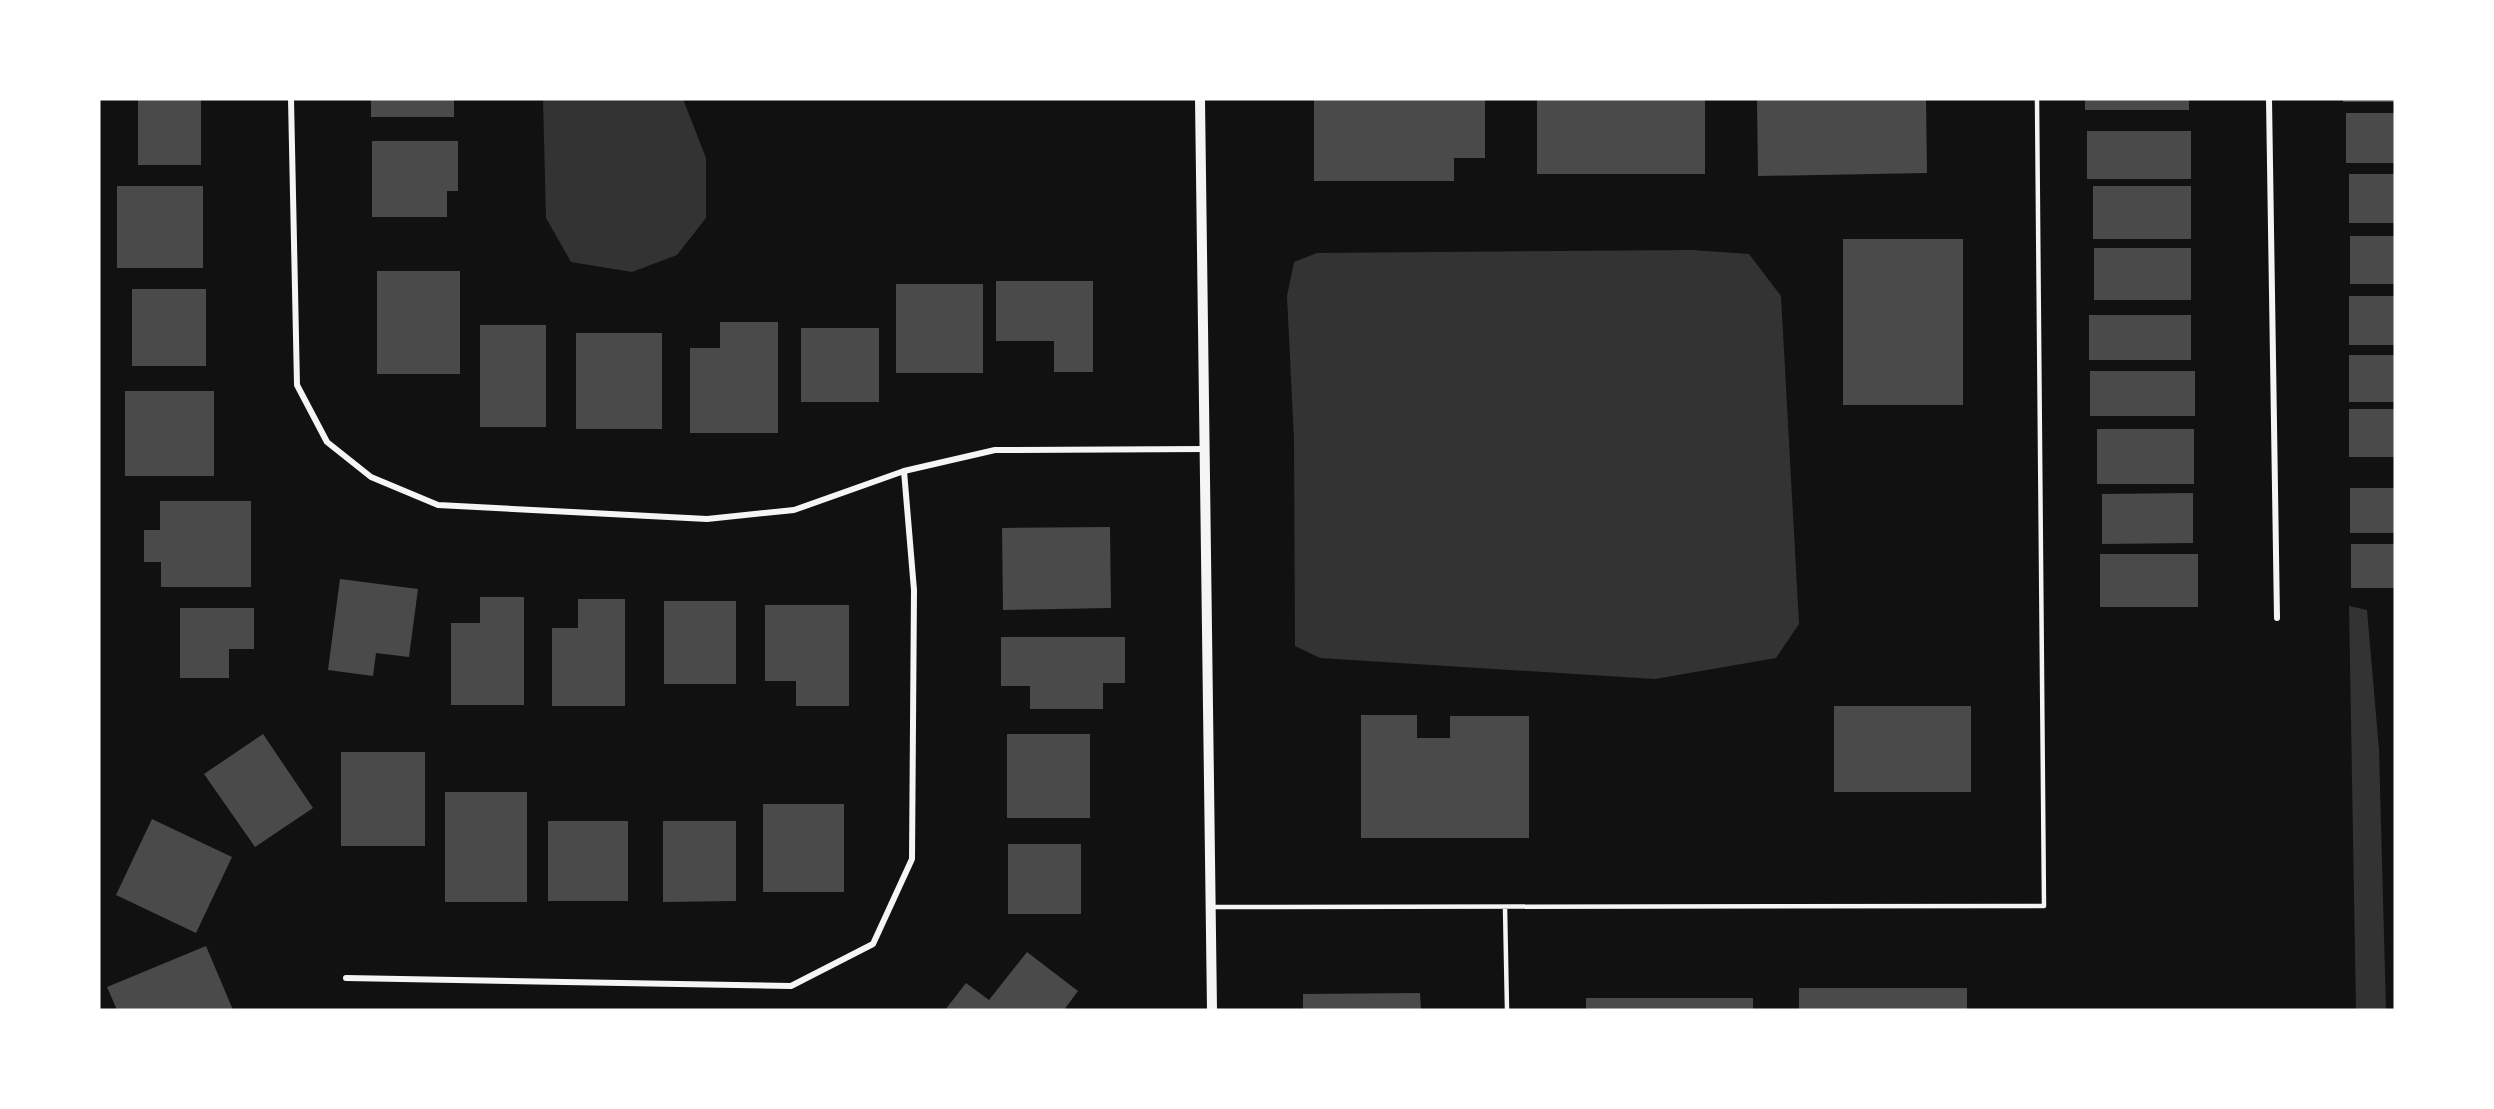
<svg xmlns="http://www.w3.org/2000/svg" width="2494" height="1109" font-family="'Varela Round',sans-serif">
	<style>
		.water { fill: #333 }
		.building { fill: #4a4a4a }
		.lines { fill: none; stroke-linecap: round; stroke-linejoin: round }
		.service { stroke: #f5f5f5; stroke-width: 4.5 }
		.minor { stroke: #f5f5f5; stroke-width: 6 }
		.tertiary { stroke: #f5f5f5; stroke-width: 10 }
	</style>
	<rect width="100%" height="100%" fill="#111"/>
	<path class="water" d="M543 99H683L706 158V218L677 255 632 272 571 262 546 218Z
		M1692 250 1749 254 1781 296 1799 624 1776 658 1655 679 1320 658 1295 646 1294 440 1287 296 1294 262 1317 253Z
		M2349 606 2367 610 2379 750 2386 1010H2356Z"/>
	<path class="building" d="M138 99H201V165H138Z
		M371 99H454V117H371Z
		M1314 99H1485V158H1454V181H1314Z
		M1537 99H1705V174H1537Z
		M1757 99H1926L1927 173 1758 176Z
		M2085 99H2189V110H2085Z
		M2343 99H2395V102H2343Z
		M2346 113H2395V163H2346Z
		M2087 131H2191V179H2087Z
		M372 141H458V191H447V217H372Z
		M2349 174H2395V223H2349Z
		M117 186H203V268H117Z
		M2093 186H2191V239H2093Z
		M2350 236H2395V284H2350Z
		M1843 239H1963V405H1843Z
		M2094 248H2191V300H2094Z
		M377 271H460V374H377Z
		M996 281H1093V372H1054V341H996Z
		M896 284H983V373H896Z
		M132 289H206V366H132Z
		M2349 296H2395V345H2349Z
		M2089 315H2191V360H2089Z
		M720 322H778V433H690V348H720Z
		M480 325H546V427H480Z
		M801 328H879V402H801Z
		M576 333H662V429H576Z
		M2349 355H2395V402H2349Z
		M2090 371H2195V416H2090Z
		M125 391H214V476H125Z
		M2349 409H2395V457H2349Z
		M2097 429H2194V484H2097Z
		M2350 488H2395V533H2350Z
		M2193 493V543L2102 544V494Z
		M160 501H251V587H161V562H144V530H160Z
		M1110 527 1111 608 1003 610 1002 528Z
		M2351 544H2395V588H2351Z
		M2100 554H2198V607H2100Z
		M340 579 418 589 409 657 376 653 373 676 328 670Z
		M480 597H524V705H451V623H480Z
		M578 599H625V706H552V628H578Z
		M664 601H736V684H664Z
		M765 605H849V706H796V681H765Z
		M180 608H254V649H229V678H180Z
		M1001 637H1125V683H1103V709H1030V686H1001Z
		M1834 706H1971V792H1834Z
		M1361 715H1417V738H1450V716H1529V838H1361Z
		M263 734 313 808 255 847 204 774Z
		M1007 734H1090V818H1007Z
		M341 752H425V846H341Z
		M445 792H527V902H445Z
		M763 804H844V892H763Z
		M152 819 232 857 196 933 116 895Z
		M548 821H628V901H548Z
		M663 821H736V901L663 902Z
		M1008 844H1081V914H1008Z
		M206 946 233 1010H117L107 987Z
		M1027 952 1078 991 1064 1010H945L966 983 989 1000Z
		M1799 988H1967V1010H1799Z
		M1420 993 1421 1010H1303V994Z
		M1586 998H1753V1010H1586Z"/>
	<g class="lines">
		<path class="service" d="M1212 907 2044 906 2037 99
			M1505 907 1507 1010"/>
		<path class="minor" d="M291 99 297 385 327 442 371 477 438 505 707 519 794 510 904 471 995 450 1205 449
			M2269 99 2277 618
			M346 978 791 986 873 944 912 859 914 590 904 471"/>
		<path class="tertiary" d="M1200 99 1212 1010"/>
	</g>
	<rect width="2494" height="1109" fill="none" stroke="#ffffff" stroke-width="201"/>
</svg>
